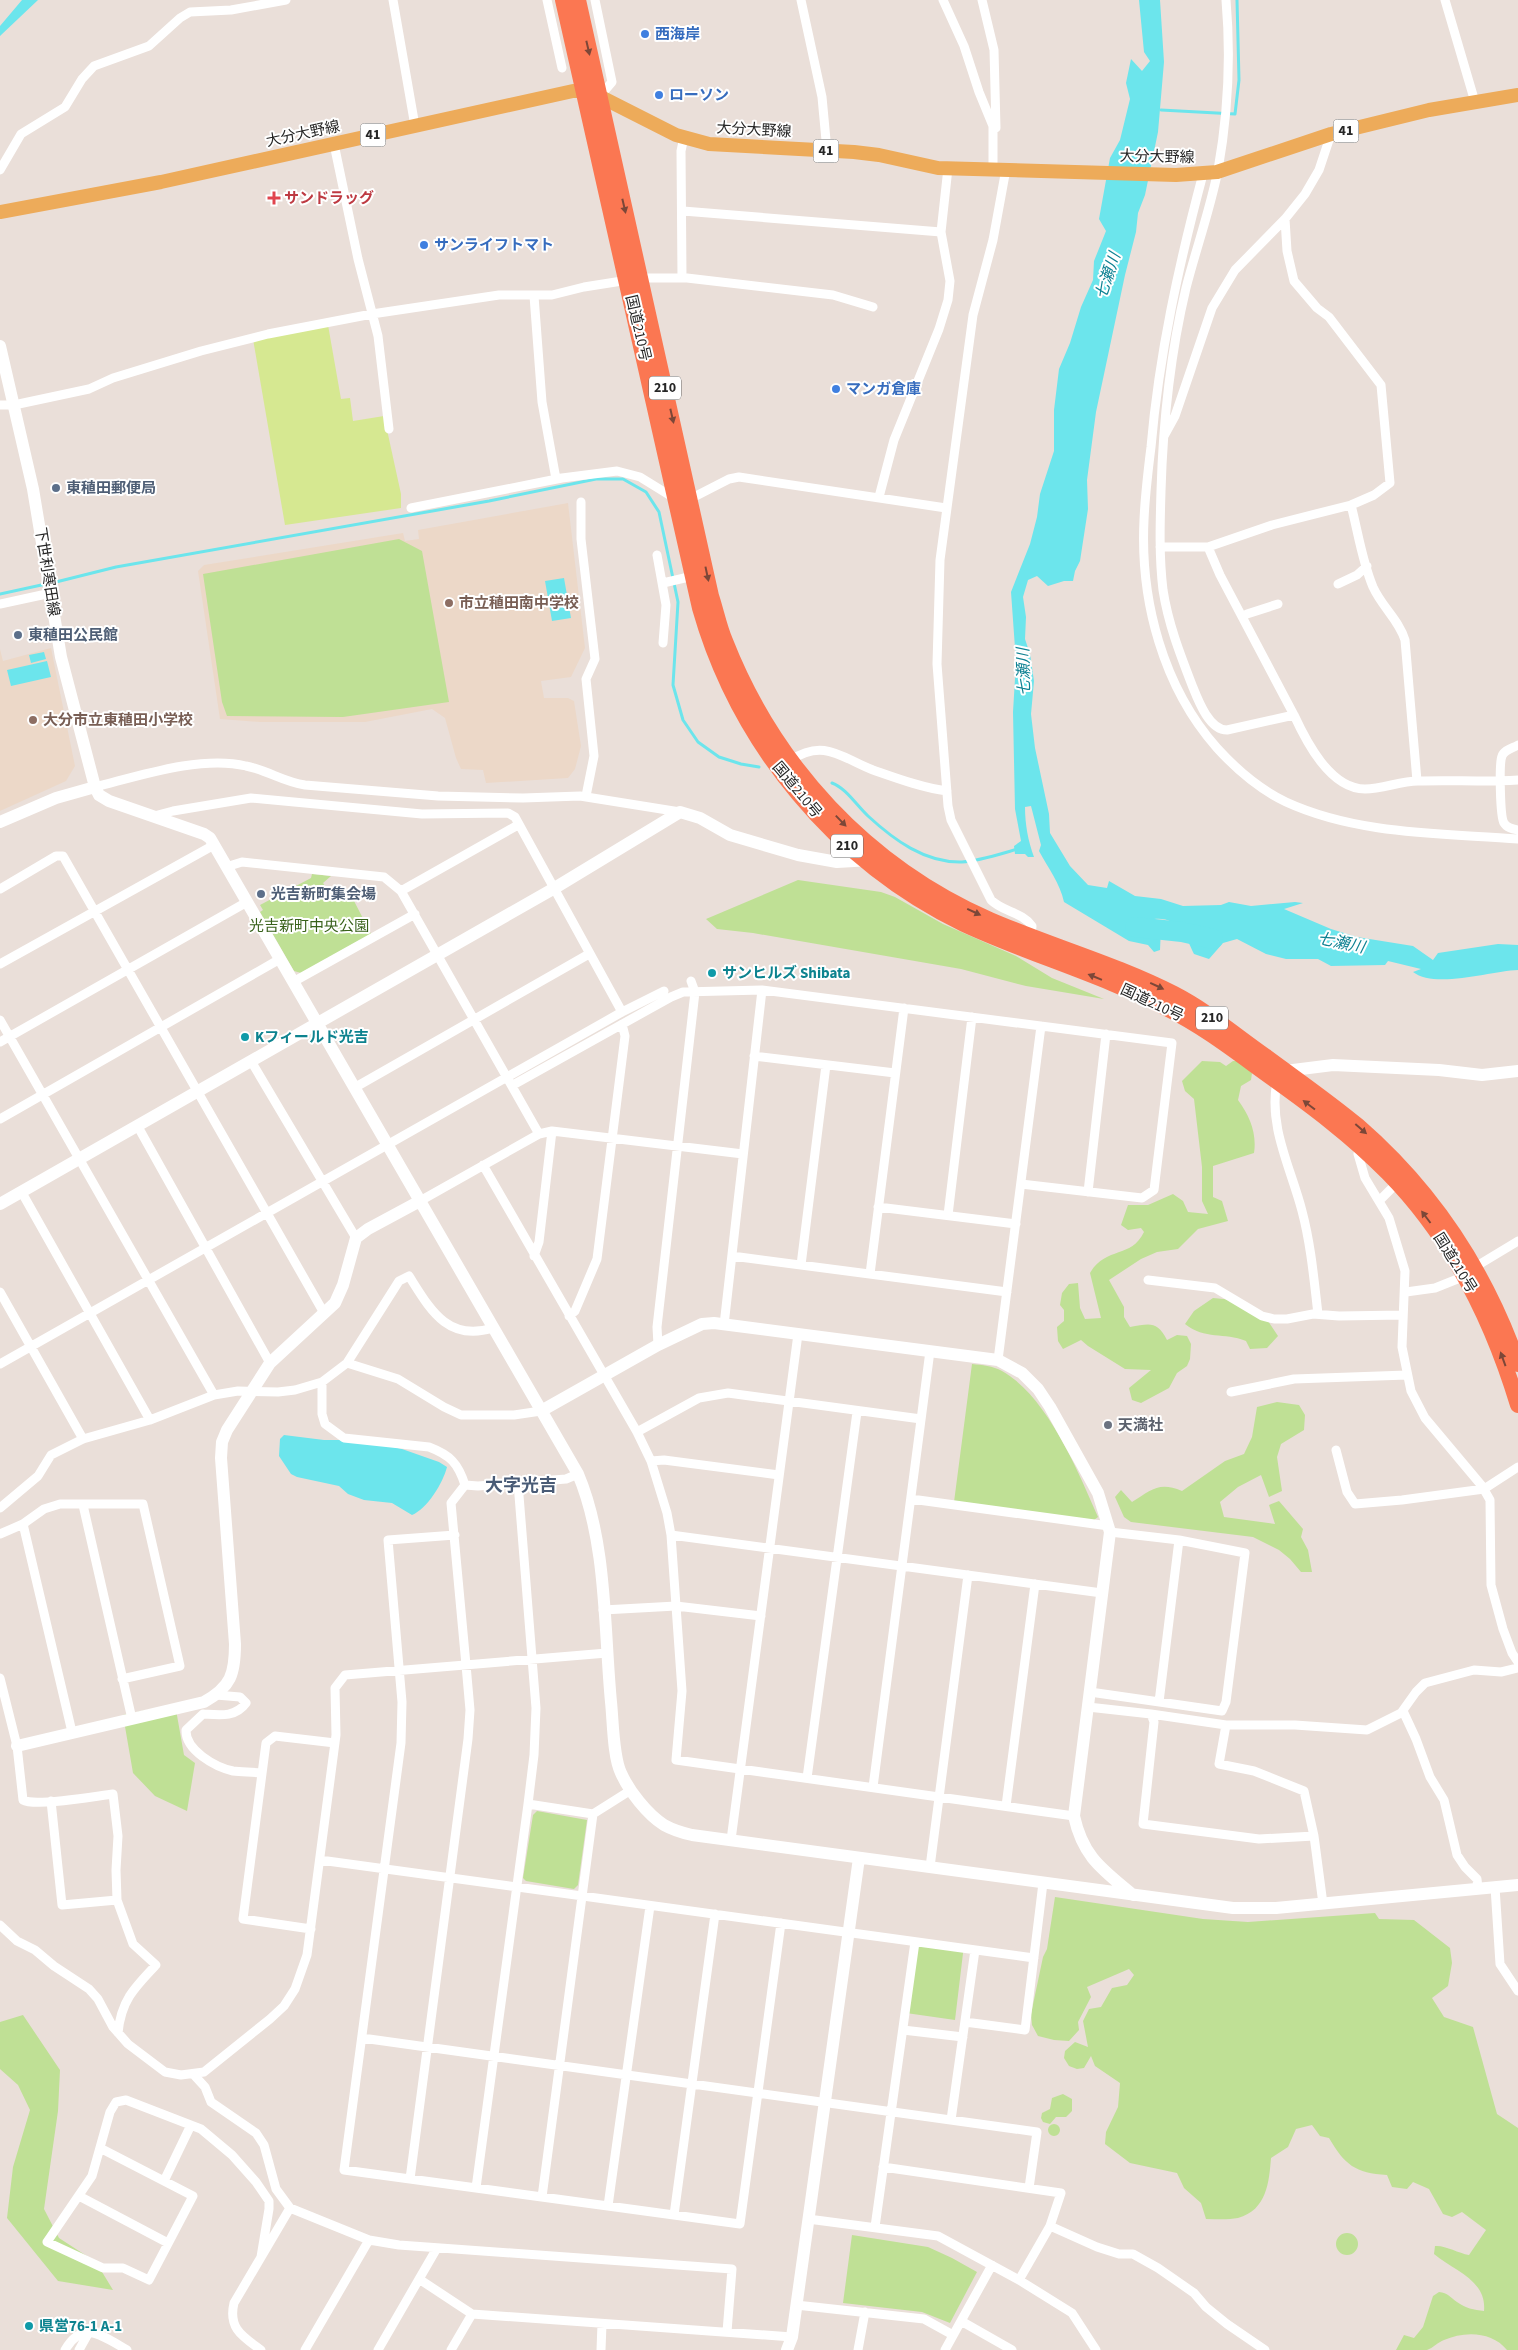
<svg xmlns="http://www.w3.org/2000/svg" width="1518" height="2350" font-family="'Source Sans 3','Noto Sans JP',sans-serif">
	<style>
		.education { fill: #ecd8c8 }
		.green { fill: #bfe095 }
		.pitch { fill: #d6e891 }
		.water { fill: #6ce5ec }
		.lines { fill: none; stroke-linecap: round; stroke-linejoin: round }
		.stream { stroke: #6ce5ec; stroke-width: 3 }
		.river { stroke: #6ce5ec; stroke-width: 20 }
		.street { stroke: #fff; stroke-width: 9 }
		.secondary { stroke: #fff; stroke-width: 12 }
		.primary { stroke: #edab5a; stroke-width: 14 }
		.highway { stroke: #fb7752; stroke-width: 16 }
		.oneway { fill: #7c4738 }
		.shop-dot { fill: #3f7fe0; stroke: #fff; stroke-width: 2 }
		.health-dot { fill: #e0444e; stroke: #fff; stroke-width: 2 }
		.service-dot { fill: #5c6f8a; stroke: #fff; stroke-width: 2 }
		.education-dot { fill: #8d6e63; stroke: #fff; stroke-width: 2 }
		.culture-dot { fill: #0f9aa8; stroke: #fff; stroke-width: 2 }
		.worship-dot { fill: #6b7280; stroke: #fff; stroke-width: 2 }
		.labels { text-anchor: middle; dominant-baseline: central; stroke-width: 4; stroke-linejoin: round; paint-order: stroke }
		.shield { fill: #fff; stroke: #686868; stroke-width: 1 }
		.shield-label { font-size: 14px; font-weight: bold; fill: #272727 }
		.shop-label { font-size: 15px; font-weight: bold; fill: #366cbe; stroke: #fff; text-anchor: start }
		.street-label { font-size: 15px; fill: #272727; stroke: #fff }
		.health-label { font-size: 15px; font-weight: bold; fill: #be3a42; stroke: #fff; text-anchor: start }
		.service-label { font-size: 15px; font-weight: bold; fill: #4e5e75; stroke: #fff; text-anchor: start }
		.education-label { font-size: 15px; font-weight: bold; fill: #785e54; stroke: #fff; text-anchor: start }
		.park-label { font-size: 15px; fill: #38611a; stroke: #fff }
		.culture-label { font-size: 15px; font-weight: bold; fill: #0d838f; stroke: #fff; text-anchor: start }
		.worship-label { font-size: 15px; font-weight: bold; fill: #5b616d; stroke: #fff; text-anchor: start }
		.water-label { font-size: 16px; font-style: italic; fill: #0f8293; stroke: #fff }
		.quarter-label { font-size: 18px; font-weight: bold; fill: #495b76; stroke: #fff }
	</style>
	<rect width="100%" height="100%" fill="#eadfd9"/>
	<path class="education" d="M568 503 585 648 571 677 541 681 544 698H568L574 701 581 746 575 769 568 778 486 783 483 770 461 769 456 758 445 718 432 709 365 722H260L220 719 198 571 204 565 403 533 405 541 419 539 418 530Z
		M51 648 75 766 66 781 0 811V649L3 661Z"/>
	<path class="green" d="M399 539 422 551 449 702 343 717 227 716 222 702 203 574Z
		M312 874 331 876 323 883 333 897 353 899 371 934 301 973 294 971 260 912 263 910 260 905 311 878Z
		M798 880 881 892 895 897 943 924 1016 956 1052 978 1104 999 1026 986 961 969 753 933 717 929 706 919Z
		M1202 1061 1220 1062 1226 1066 1233 1061H1240L1252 1073 1251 1080 1241 1086 1238 1100C1250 1116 1257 1134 1254 1153L1213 1166V1197L1222 1201 1228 1221 1198 1229 1178 1249 1157 1252 1141 1259 1109 1280 1124 1307V1317L1130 1327C1149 1324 1157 1320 1167 1340L1177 1335 1187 1336 1191 1344 1190 1359 1187 1366 1177 1373 1169 1388 1141 1403 1132 1400 1129 1388 1151 1370 1125 1369 1088 1346 1081 1340 1063 1349 1058 1341 1057 1327 1064 1321V1310L1060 1305 1062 1293 1069 1284 1078 1283 1080 1308 1085 1319 1101 1318 1090 1273C1106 1246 1131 1259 1144 1232L1141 1228 1128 1230 1121 1225 1128 1205H1148L1173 1194 1183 1201 1188 1212 1208 1214 1202 1201V1167L1194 1099 1185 1091 1182 1081Z
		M1213 1298 1234 1300 1264 1315 1278 1336 1267 1348 1250 1349 1246 1341C1224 1332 1205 1340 1185 1324L1194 1311Z
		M972 1364C982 1365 993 1366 1002 1371 1047 1396 1078 1471 1098 1517L1094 1520 954 1502Z
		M1277 1402 1299 1405 1305 1415 1304 1430 1281 1444 1277 1457 1282 1491 1269 1497 1261 1475 1238 1487 1220 1502 1224 1517 1275 1524 1269 1505 1279 1501 1303 1529 1301 1537 1308 1550 1312 1572H1301L1290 1559 1279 1550 1253 1537 1131 1522 1124 1517 1115 1497 1121 1490 1132 1502C1151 1490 1159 1481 1182 1491L1225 1461 1244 1454 1252 1437 1257 1407Z
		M175 1704 184 1755 195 1763 187 1811 155 1796 133 1773 123 1715Z
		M537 1811 587 1820 578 1885 574 1889 526 1881 523 1878 533 1815Z
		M1055 1897 1203 1919 1248 1922 1375 1913 1379 1919 1414 1920 1450 1948 1452 1963 1448 1986 1432 1998 1444 2017 1473 2027 1497 2114 1518 2128V2350H1507C1492 2331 1464 2331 1444 2340 1438 2342 1433 2348 1427 2350 1420 2350 1405 2350 1396 2350L1404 2335 1414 2338 1423 2327 1433 2296 1439 2292C1448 2293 1450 2297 1457 2302 1465 2308 1474 2310 1484 2311 1487 2280 1454 2271 1434 2254L1435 2246C1445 2245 1458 2253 1469 2255L1486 2230 1462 2212 1452 2217 1443 2214 1429 2189 1413 2182 1407 2189 1392 2187 1387 2175C1355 2173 1345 2165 1329 2138L1320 2136 1312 2125 1296 2129 1288 2147 1271 2158C1269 2182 1267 2210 1238 2218 1228 2220 1216 2219 1206 2219L1201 2203 1184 2188 1177 2173 1130 2163 1105 2144 1106 2132 1118 2107 1120 2083 1095 2066 1091 2056 1084 2068 1077 2069 1069 2066 1064 2058 1065 2051 1075 2042 1088 2047 1083 2021 1089 2009 1101 2007 1112 1988 1127 1985 1134 1975 1129 1969 1087 1987 1091 1997 1078 2022 1079 2030 1069 2041 1054 2040 1038 2036 1032 2025 1031 2014 1043 1957 1047 1949Z
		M916 1938 964 1945 955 2020 906 2013Z
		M23 2015 60 2070 58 2111 44 2209 59 2238 96 2262 113 2290 58 2281 7 2218 13 2167 30 2110 18 2085 0 2069V2022Z
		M1063 2094 1072 2099V2111L1066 2117H1056L1050 2124 1043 2122 1041 2118 1042 2113 1050 2109 1052 2098Z
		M1048 2130a6 6 0 1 1 12 0a6 6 0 1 1-12 0Z
		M1336 2244a11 11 0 1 1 22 0a11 11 0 1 1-22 0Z
		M852 2235 928 2247 952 2258 977 2272 950 2323 922 2312 843 2303Z"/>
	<path class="pitch" d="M328 325 341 399 350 398 353 421 384 416 401 494V508L285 525 253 339Z"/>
	<path class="water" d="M22 0H38L0 36V26Z
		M1139 0H1160L1164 62 1158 132 1145 195 1138 213 1136 232 1125 275 1096 412 1087 480 1088 509 1080 561 1075 571 1073 581H1064L1048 586 1037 576 1028 580 1023 597 1026 617 1025 639 1030 654 1034 681 1031 714 1035 748 1049 814 1050 833 1070 866 1088 885 1107 888 1109 881 1135 896 1161 899 1183 906 1221 905 1229 902 1251 906 1295 902 1303 903 1284 909 1331 929 1357 937 1413 946 1433 960 1438 953 1498 944 1518 945V970C1491 971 1435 989 1413 972L1421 969 1388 961 1385 965 1331 966 1318 959H1286L1266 954 1237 939 1223 943 1209 959 1194 954C1186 936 1177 916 1154 919V925L1161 928 1160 950 1154 952 1148 945 1129 941 1064 902C1060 883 1048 868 1039 851L1041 845 1031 806 1025 807C1025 824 1028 841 1034 857H1028L1025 854H1015L1014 846 1021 841 1015 809 1013 712 1016 662 1011 592 1030 544 1037 517 1040 494 1054 451V410L1059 369 1070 343 1081 307 1093 280 1094 261 1106 231 1099 219 1110 158 1120 140 1130 99 1126 83 1131 59 1142 71 1150 61 1144 52Z
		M564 578 571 618 552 621 545 581Z
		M44 652 46 659 31 663 29 655Z
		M47 661 51 677 11 686 7 670Z
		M284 1435 324 1440H364L402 1449 439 1462 447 1467C443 1483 427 1509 412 1515L392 1503 364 1500 348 1494 339 1486 297 1477 291 1474 279 1456 280 1439Z"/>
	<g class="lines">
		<path class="stream" d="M1161 110 1235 114 1239 80 1237 0
			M52 583 116 567 489 501 596 479H623L646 492 659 512 678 602 673 685 683 720 698 742 719 757 741 764 759 767
			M0 594 46 584
			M832 783C846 788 857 806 868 816 894 840 925 863 962 862 980 861 1000 854 1018 849"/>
		<path class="river" d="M1135 927 1182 932 1213 939"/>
		<path class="street" d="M393 0 415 126
			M547 0 562 68
			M595 0 612 82 600 96
			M801 0 822 97 827 151
			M943 0 964 46 979 92 993 126V169
			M982 0 994 50 996 128
			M1445 0 1475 102
			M334 144 358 259 378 336 389 429
			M1006 169 993 240 973 315 940 560 937 664 948 806 951 820 991 900C1003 912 1022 912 1032 926L1031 936
			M0 170 21 134 65 107 82 79 94 66 149 46 180 18 190 12 231 10 286 0
			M1203 174C1179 264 1159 354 1151 447 1148 471 1145 496 1144 520 1140 601 1163 687 1217 748 1237 770 1259 789 1286 802 1358 835 1441 833 1518 839
			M683 211 941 232
			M682 278 681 151 684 137
			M534 296 542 402 556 479
			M0 405H14L89 389 113 378 201 351 268 334 372 314 499 295H552L584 287 641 278H687L833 295 873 307
			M1164 436 1175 416 1212 308 1235 270 1285 219 1305 194 1319 170 1331 134
			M879 497 894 440 939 329 948 300 950 281 941 232 948 168
			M690 499 729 479 739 477 946 508
			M581 502V539L595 659 586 679 594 756 586 796
			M1351 505C1358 532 1362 561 1373 587 1382 607 1399 620 1405 640L1417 781
			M411 508 562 478 617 471 640 477 674 498
			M1160 547H1208L1272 525 1351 505 1374 495 1390 483 1381 385 1329 317 1317 308 1294 281 1287 251 1285 219
			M1208 547 1220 575 1294 715 1227 730C1209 730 1198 700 1192 685 1180 654 1168 623 1163 590 1159 557 1160 524 1161 491 1163 422 1170 355 1186 288 1196 249 1210 210 1218 170 1228 114 1231 57 1226 0
			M657 555 666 605 663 643
			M663 583 693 576
			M1338 584 1357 575 1367 566
			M0 604 51 593
			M1247 614 1278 604
			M1294 715C1306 741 1330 789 1365 789 1383 789 1400 781 1418 781 1452 780 1485 782 1518 780
			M1518 745C1513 748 1504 750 1502 756 1499 763 1500 817 1504 823 1507 828 1513 829 1518 830
			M791 760C824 738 842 758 873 770 896 778 923 788 947 791
			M95 787C139 776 201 755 246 766 267 770 284 782 305 785L438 796 523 798 580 796 680 812
			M154 816 173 811 251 798 422 814 508 813 515 817 622 1012
			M226 867 242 862 384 877 401 891 539 1134
			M0 889 56 856H63L324 1313
			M401 891 518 825
			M0 964 214 845
			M293 982 415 914
			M0 1020 214 1395
			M0 1042 247 902
			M754 1056 895 1073
			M251 1061 356 1238
			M1277 1081C1268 1127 1291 1168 1302 1211 1311 1245 1314 1280 1318 1314
			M513 1085 671 997 683 992 762 990 1172 1043 1154 1190 1142 1198 1021 1184
			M354 1088 589 954
			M0 1119 280 959
			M137 1125 270 1363
			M1359 1145 1358 1154 1365 1178 1389 1218 1405 1271 1402 1347 1411 1391 1425 1418 1482 1486 1490 1500 1491 1585 1503 1629 1512 1653 1518 1662
			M483 1165 637 1432 651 1461 667 1513 671 1535 682 1691 676 1760 1074 1816
			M21 1191 150 1420
			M1088 1192 1106 1034
			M420 1201 539 1134 552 1131 743 1154
			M1379 1201 1398 1182
			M878 1207 1016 1224
			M948 1215 972 1017
			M534 1256 539 1242 552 1131
			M732 1256 1007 1292
			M801 1265 826 1065
			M1475 1267 1518 1241
			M870 1274 904 1008
			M1148 1280 1215 1288 1262 1316 1274 1319H1287L1313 1314 1339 1316 1403 1315
			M0 1292 83 1439
			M1406 1292 1435 1288 1465 1276
			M569 1316 575 1311 597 1259 625 1036 622 1024
			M724 1325 762 990
			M658 1345 657 1327 695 992 691 981
			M998 1360 1041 1026
			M347 1363 398 1379 444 1407 461 1415H514L541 1411
			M0 1364 622 1012 664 991
			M322 1382V1414L325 1424 344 1438 429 1447C450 1455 458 1463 465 1485
			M1231 1392 1294 1379 1407 1375
			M637 1432 699 1398 728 1393 921 1419
			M1336 1450 1347 1492 1355 1504 1402 1500 1484 1489 1518 1467
			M651 1461 664 1460 779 1475
			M911 1499 1109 1526
			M83 1505 132 1719
			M0 1508 38 1476 51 1455 83 1439 150 1420 214 1395 238 1391 278 1392 295 1390 322 1382 347 1363 399 1281 409 1276C430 1309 447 1342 493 1328
			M23 1524 72 1732
			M0 1534 23 1524 44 1509 60 1504H143L180 1666 122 1679
			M455 1535 388 1540 402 1702 401 1743 344 2170 740 2224 781 1923
			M671 1535 1102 1593
			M603 1610 676 1606 761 1616
			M0 1678 17 1746 23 1800C35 1807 96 1796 113 1794L118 1836 116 1870 117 1900 133 1944 156 1965C134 1988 121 2001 118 2033
			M1090 1692 1222 1711 1226 1702 1245 1553 1179 1540 1110 1532
			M216 1695 240 1697 246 1703C235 1718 219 1715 203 1714L186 1730C185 1750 215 1767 233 1771 242 1772 252 1772 261 1773
			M1159 1702 1179 1540
			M1088 1707 1151 1714 1154 1722 1143 1824 1259 1839 1314 1836
			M1403 1711 1416 1739 1430 1777 1444 1800 1457 1855 1465 1867 1477 1879 1478 1889
			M1151 1714 1226 1725H1295L1367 1730 1401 1713 1416 1692 1425 1683 1474 1670 1501 1672 1518 1668
			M1226 1725 1219 1764 1254 1771 1304 1791 1314 1836 1323 1904
			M807 1778 857 1412
			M873 1787 930 1351
			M51 1801 62 1905 117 1900
			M528 1804 593 1814 631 1790
			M1006 1806 1035 1584
			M731 1840 798 1334
			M320 1860 1034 1958
			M930 1867 968 1575
			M1495 1887 1500 1964 1518 1991
			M0 1925 17 1941 35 1950 54 1966 89 1989 98 1999 113 2027 128 2044 165 2072 181 2075 204 2072 270 2019 284 2006 295 1989 307 1955 336 1735 335 1688 345 1675 607 1653
			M311 1929 243 1919 266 1743 275 1736 335 1743
			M965 2022 1025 2030 1043 1883
			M903 2030 963 2037
			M362 2038 1037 2132 1029 2188
			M194 2075 205 2087 211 2102 256 2133 264 2145 276 2189 290 2208
			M951 2120 975 1950
			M100 2148 193 2196 149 2280 123 2268H103L47 2242 92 2176 110 2112 116 2102 126 2100 201 2129 232 2155 256 2182 269 2201V2209L261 2257
			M883 2167 1061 2193 1050 2226 1019 2280
			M410 2179 468 1739 470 1710 466 1665 451 1503 465 1485 478 1486 566 1479 578 1474
			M164 2181 191 2125
			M476 2188 528 1804 534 1755 536 1708 518 1483
			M79 2196 168 2243
			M542 2197 593 1814
			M608 2206 650 1906
			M674 2215 715 1914
			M808 2219 938 2236 1019 2280 1072 2313 1096 2350
			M1050 2226 1097 2247 1119 2254H1133L1158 2268 1194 2293 1206 2307 1227 2324 1265 2350
			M875 2227 915 1942
			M419 2279 472 2314
			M796 2305 924 2319 953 2335
			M961 2321 1012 2350
			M65 2350C83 2319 103 2336 127 2350
			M79 2350 89 2332
			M261 2350C242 2336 228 2328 234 2303L290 2208 369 2240 399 2245 732 2269 727 2332
			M305 2350 369 2240
			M378 2350 437 2248
			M451 2350 472 2314 792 2337
			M601 2350 602 2324
			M858 2350 865 2312
			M945 2350 992 2265"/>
		<path class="secondary" d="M0 346 33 489 61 657 95 787 56 798 0 822
			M95 787 99 795 109 801 204 834 210 838 578 1474C607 1542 604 1629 611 1702 613 1720 613 1757 621 1773 629 1791 647 1814 664 1825 673 1830 683 1833 692 1835L1233 1908H1276L1518 1885
			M1283 1073 1285 1071 1333 1065 1439 1070 1482 1075 1518 1071
			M0 1204 553 889 680 812 700 818 730 835 798 855 837 862 871 860
			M541 1411 658 1345 702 1324 714 1323 998 1360 1022 1373 1038 1389 1050 1407 1098 1493 1110 1532 1074 1816C1083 1857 1102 1869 1133 1895
			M17 1746 204 1702C231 1687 235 1674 235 1644L221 1458 222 1442 227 1430 270 1363 335 1303 343 1285 356 1238 368 1229 420 1201
			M787 2350 792 2337 859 1858"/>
		<path class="primary" d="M0 212 161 182 573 91H584L599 96 676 135 709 144 854 152 879 155 938 168 1176 175 1217 172 1331 134 1429 110 1518 95"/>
		<path class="highway" d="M563 0 700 608C739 745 836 862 964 924 1031 955 1103 975 1168 1009 1204 1027 1236 1052 1268 1075 1310 1105 1352 1136 1388 1173 1452 1238 1492 1319 1518 1405
			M578 0 711 596C716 611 719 627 725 641 774 766 867 866 990 920 1050 946 1115 964 1174 994 1207 1011 1235 1035 1265 1056 1296 1079 1328 1101 1358 1126 1434 1192 1485 1270 1518 1364"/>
	</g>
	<defs><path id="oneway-solid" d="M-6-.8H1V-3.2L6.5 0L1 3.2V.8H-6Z" transform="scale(1.25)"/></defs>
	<g class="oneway">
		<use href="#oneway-solid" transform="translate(588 48) rotate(77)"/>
		<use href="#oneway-solid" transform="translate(624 206) rotate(77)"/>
		<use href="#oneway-solid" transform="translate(672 416) rotate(77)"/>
		<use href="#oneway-solid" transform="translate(707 574) rotate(78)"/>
		<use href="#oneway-solid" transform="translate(841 821) rotate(46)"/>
		<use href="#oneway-solid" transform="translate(974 912) rotate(25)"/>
		<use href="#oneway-solid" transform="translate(1095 977) rotate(-158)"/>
		<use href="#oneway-solid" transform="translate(1157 986) rotate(25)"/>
		<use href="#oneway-solid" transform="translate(1309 1105) rotate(-143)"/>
		<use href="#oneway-solid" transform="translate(1361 1129) rotate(41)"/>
		<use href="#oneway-solid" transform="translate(1426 1217) rotate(-127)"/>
		<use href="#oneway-solid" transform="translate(1503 1359) rotate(-110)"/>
	</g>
	<g class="shop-dot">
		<circle cx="645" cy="34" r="5"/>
		<circle cx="659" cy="95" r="5"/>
		<circle cx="424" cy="245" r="5"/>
		<circle cx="836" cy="389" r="5"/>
	</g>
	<path class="health-dot" d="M271.5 190.5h5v5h5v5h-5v5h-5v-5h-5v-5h5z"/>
	<g class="service-dot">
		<circle cx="56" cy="488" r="5"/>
		<circle cx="18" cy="635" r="5"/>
		<circle cx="261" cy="894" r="5"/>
	</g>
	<g class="education-dot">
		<circle cx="449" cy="603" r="5"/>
		<circle cx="33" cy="720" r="5"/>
	</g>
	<g class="culture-dot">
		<circle cx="712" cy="973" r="5"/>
		<circle cx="245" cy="1037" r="5"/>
		<circle cx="29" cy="2326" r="5"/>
	</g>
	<circle class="worship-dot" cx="1108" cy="1425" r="5"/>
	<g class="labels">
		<g class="shield">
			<rect x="1333.5" y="119.5" width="25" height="23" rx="4"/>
			<rect x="360.5" y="123.5" width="25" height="23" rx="4"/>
			<rect x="813.5" y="139.5" width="25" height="23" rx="4"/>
			<rect x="649" y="376.5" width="32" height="23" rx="4"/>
			<rect x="831" y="834.5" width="32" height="23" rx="4"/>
			<rect x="1196" y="1006.5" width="32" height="23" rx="4"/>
		</g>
		<g class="shield-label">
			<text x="1346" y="131">41</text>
			<text x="373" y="135">41</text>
			<text x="826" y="151">41</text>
			<text x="665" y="388">210</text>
			<text x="847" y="846">210</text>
			<text x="1212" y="1018">210</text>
		</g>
		<g class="shop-label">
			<text x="655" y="34">西海岸</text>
			<text x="669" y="95">ローソン</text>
			<text x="434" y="245">サンライフトマト</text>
			<text x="846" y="389">マンガ倉庫</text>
		</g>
		<g class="street-label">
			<text transform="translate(754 130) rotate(3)">大分大野線</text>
			<text transform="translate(303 134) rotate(-12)">大分大野線</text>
			<text transform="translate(1157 157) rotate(1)">大分大野線</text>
			<text transform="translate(638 328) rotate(77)">国道210号</text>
			<text transform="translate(47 572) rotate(81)">下世利寒田線</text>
			<text transform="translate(797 790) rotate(50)">国道210号</text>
			<text transform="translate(1152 1003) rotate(25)">国道210号</text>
			<text transform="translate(1455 1263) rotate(58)">国道210号</text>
		</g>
		<g class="health-label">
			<text x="284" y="198">サンドラッグ</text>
		</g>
		<g class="service-label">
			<text x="66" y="488">東稙田郵便局</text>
			<text x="28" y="635">東稙田公民館</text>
			<text x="271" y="894">光吉新町集会場</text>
		</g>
		<g class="education-label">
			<text x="459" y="603">市立稙田南中学校</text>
			<text x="43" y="720">大分市立東稙田小学校</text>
		</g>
		<g class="park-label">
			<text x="309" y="926">光吉新町中央公園</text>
		</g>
		<g class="culture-label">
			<text x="722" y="973">サンヒルズ Shibata</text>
			<text x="255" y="1037">Kフィールド光吉</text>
			<text x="39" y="2326">県営76-1 A-1</text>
		</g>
		<g class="worship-label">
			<text x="1118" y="1425">天満社</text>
		</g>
		<g class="water-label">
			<text transform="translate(1108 276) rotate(-72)">七瀬川</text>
			<text transform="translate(1024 672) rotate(-92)">七瀬川</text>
			<text transform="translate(1341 943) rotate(12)">七瀬川</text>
		</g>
		<g class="quarter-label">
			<text x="521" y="1485">大字光吉</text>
		</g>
	</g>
</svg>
